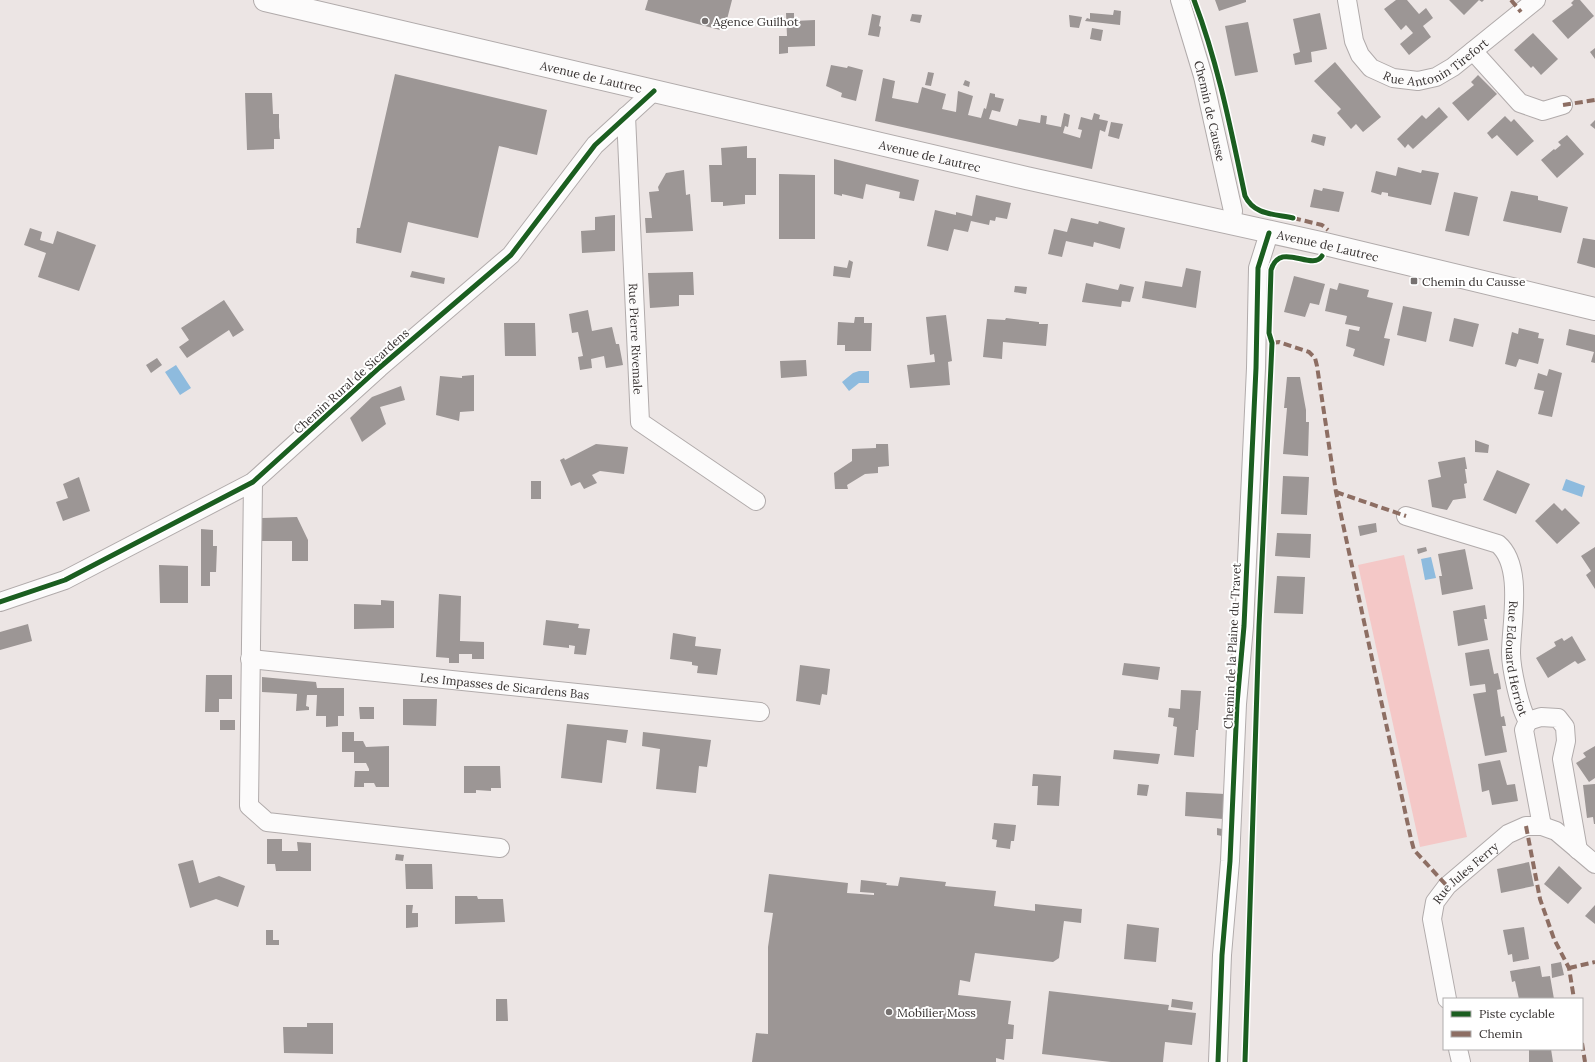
<svg xmlns="http://www.w3.org/2000/svg" width="1595" height="1062" font-family="Lora,serif">
	<style>
		.green { fill: #f4c8c7 }
		.water { fill: #8ebbde }
		.building { fill: #9c9695 }
		.lines { fill: none; stroke-linecap: round; stroke-linejoin: round }
		.minor-casing { stroke: #b1abab; stroke-width: 20 }
		.major-casing { stroke: #b1abab; stroke-width: 24 }
		.minor { stroke: #fcfbfb; stroke-width: 18 }
		.major { stroke: #fcfbfb; stroke-width: 22 }
		.quiet { stroke: #8d6e63; stroke-width: 4; stroke-dasharray: 8 4; stroke-linecap: butt }
		.cycleway-casing { stroke: #fff; stroke-width: 8 }
		.cycleway { stroke: #1b5e20; stroke-width: 5 }
		.poi-dot { fill: #767170; stroke: #fff; stroke-width: 1.5 }
		.labels { text-anchor: middle; dominant-baseline: central; stroke-width: 4; stroke-linejoin: round; paint-order: stroke }
		.poi-label { font-size: 12px; fill: #373231; stroke: #fff; text-anchor: start }
		.street-label { font-size: 12px; fill: #373231; stroke: #fff }
	</style>
	<rect width="100%" height="100%" fill="#ece5e4"/>
	<path class="green" d="M1404 555 1467 837 1420 847 1358 565Z"/>
	<path class="water" d="M176 365 191 388 180 395 165 372Z
		M859 371H869V383H859L849 391 842 382 853 373Z
		M1566 479 1585 486 1582 497 1562 490Z
		M1431 557 1436 578 1425 580 1421 559Z"/>
	<path class="building" d="M648 0H732L724 31 645 10Z
		M1215 0H1246V2L1219 11Z
		M1396 0H1407L1419 14 1426 8 1433 18 1423 26 1431 37 1409 55 1400 44 1413 33 1406 25 1401 30 1384 9Z
		M1449 0H1484L1482 2 1479 0 1464 15Z
		M1574 0H1580L1594 16 1568 39 1552 21 1573 5 1571 3Z
		M1114 10 1121 11 1120 25 1085 21 1087 18 1090 19V13L1113 15Z
		M786 13H794V21L815 20V46L788 47V53L779 54V36H787Z
		M1320 13 1327 49 1311 52 1312 62 1295 65 1293 54 1300 52 1293 19Z
		M872 14 881 16 879 26 881 27 879 37 868 35Z
		M912 14 922 15 920 23 910 21Z
		M1069 15 1082 17 1079 28 1070 27Z
		M1248 22 1258 72 1235 76 1225 26Z
		M1092 28 1103 30 1101 41 1090 39Z
		M1533 33 1558 59 1541 75 1533 66 1531 68 1514 50Z
		M1595 48V59L1590 52Z
		M1335 62 1381 117 1363 132 1356 124 1351 129 1337 113 1341 109 1314 81Z
		M831 65 847 68 848 66 863 70 856 101 841 97 842 93 826 86Z
		M928 72 934 73 931 86 925 85Z
		M395 74 547 110 537 155 499 146 478 238 408 222 401 253 356 243 357 228H360Z
		M1478 75 1497 94 1468 121 1452 103 1474 85 1471 82Z
		M883 78 895 81 892 98 918 103 922 87 932 90 946 94 942 109 956 112 958 91 973 96 968 115 981 118 984 108 986 109 990 93 995 94V97L1004 99 1000 112 992 110 989 119 1017 126 1019 119 1040 123 1041 115 1047 116 1046 124 1061 127 1064 113 1070 115 1068 127 1065 126 1063 133 1080 138 1082 130 1078 129 1081 117 1092 120 1094 113 1100 115 1099 119 1108 121 1105 132 1100 130 1092 169 875 121Z
		M965 80 970 82 969 87 963 85Z
		M245 93H272L273 114H279V127L280 139H274V149L247 150Z
		M1439 107 1448 117 1413 149 1408 144 1405 148 1397 139 1422 115 1426 119Z
		M1505 116 1511 122 1514 119 1534 141 1517 156 1497 135 1492 139 1487 133Z
		M1595 120V129L1590 125Z
		M1111 122 1123 124 1119 139 1108 136Z
		M1313 134 1326 137 1324 146 1311 142Z
		M1567 135 1584 154 1557 178 1541 160 1554 149 1555 150 1561 145 1558 142Z
		M747 146V158H756V195H745V204L723 206V202H711L709 165H722L721 148Z
		M834 159 919 180 914 201 899 198 900 192 866 184 863 199 842 194V196L834 194Z
		M1398 167 1421 173 1422 170 1439 173 1431 205 1388 196V193L1382 192 1381 195 1371 192 1376 171 1396 176Z
		M684 170 686 195 690 194 693 231 646 233 645 218H652L649 192 659 191 658 187 666 173Z
		M779 174 815 175V239H779Z
		M1323 188 1344 192 1339 212 1310 207 1314 189 1322 191Z
		M1511 191 1538 196V200L1568 207 1561 233 1503 221Z
		M1454 192 1478 197 1469 236 1445 231Z
		M976 195 1011 203 1007 219 996 217 995 221 990 220 989 225 971 221 968 232 954 229 948 251 927 246 935 210 956 215V212L972 216Z
		M615 215V251L582 253 581 231 595 230V217Z
		M1071 218 1098 224 1099 221 1125 228 1120 249 1094 242 1093 247 1066 241 1062 257 1048 254 1054 229 1067 232Z
		M30 228 42 232 40 240 53 244 57 231 96 245 79 291 38 277 46 253 24 245Z
		M1583 238 1595 240V268L1577 263Z
		M849 260 853 262 850 278 833 276 834 266 847 268Z
		M1186 268 1201 271 1196 308 1142 298 1145 281 1182 287Z
		M412 271 445 278 444 284 410 277Z
		M693 272 694 295H679V306L650 308 648 273Z
		M1294 276 1325 284 1319 305 1310 303 1305 317 1284 312Z
		M1086 283 1118 290 1120 284 1134 287 1130 302 1122 301 1121 307 1082 302Z
		M1339 283 1369 290 1367 297 1393 303 1384 338 1390 339 1384 366 1353 356 1355 349 1346 346 1349 329 1359 331 1360 327 1345 324 1347 316 1325 311 1330 288 1337 290Z
		M1015 286 1027 287 1026 294 1014 292Z
		M224 300 244 330 233 337 229 330 187 358 179 347 189 340 181 328Z
		M1403 306 1432 312 1426 342 1397 335Z
		M588 310 592 331 612 327 616 344H619L623 365 606 368 604 356 591 359 592 368 580 370 578 357 583 356 578 332 572 333 569 314Z
		M946 315 952 361 948 362 950 385 910 388 907 365 935 362 934 354 930 355 926 317Z
		M855 317H864V323H872L871 351H845V345H837L838 322 854 323Z
		M1006 318 1039 322V324H1048L1046 346 1003 342 1002 359 983 357 987 319 1005 320Z
		M1454 318 1479 324 1473 347 1449 341Z
		M504 323H535L536 356H505Z
		M1519 328 1539 333 1538 338 1544 339 1538 364 1519 359 1516 367 1505 364 1512 332 1518 334Z
		M1569 329 1595 335V363L1591 362 1594 352 1566 345Z
		M157 358 162 365 151 373 146 365Z
		M806 360 807 376 781 378 780 361Z
		M1549 369 1562 373 1552 417 1538 414 1544 391 1534 389 1538 373 1547 376Z
		M474 375V411L460 412 459 421 436 415 440 376 462 378V376Z
		M1287 377H1300L1306 410V422H1309L1308 456 1283 454 1287 408H1284Z
		M401 386 405 400 380 407 386 424 362 442 350 418 372 397Z
		M1475 440 1489 445 1488 453 1475 452Z
		M596 444 628 447 624 474 600 471 592 475 597 483 584 489 580 482 571 486 560 460 564 458 565 460Z
		M876 444H888L889 466 878 467V473L865 474 847 485 848 489H835L834 473 852 461V449L876 448Z
		M1465 457 1467 469H1465L1467 483 1464 484 1466 498 1453 500 1447 510 1432 507 1428 480 1441 477 1438 462Z
		M1497 470 1530 484 1516 514 1483 500Z
		M1283 476 1309 477 1307 515 1281 514Z
		M79 477 90 511 63 521 56 502 68 498 63 484Z
		M531 481H541V499H531Z
		M1554 503 1562 511 1565 508 1580 523 1557 544 1535 521Z
		M297 517 308 540V561H292V541H262V518Z
		M1376 523 1377 532 1360 536 1358 526Z
		M201 529 213 530V546H217L216 572H210V586H201Z
		M1277 533 1311 534 1310 558 1275 556Z
		M1426 547 1427 551 1418 554 1417 549Z
		M1595 547V589L1586 575 1591 571 1581 556Z
		M1465 549 1473 589 1442 595 1439 576H1442L1438 554Z
		M159 565 188 566V603H160Z
		M1277 576 1305 577 1303 614 1274 613Z
		M439 594 461 596 460 641 484 642V659H472V654H459V663H449V658L436 657Z
		M381 600 394 601V628L354 629V604L381 605Z
		M1485 605 1487 619H1484L1488 640 1458 646 1453 611Z
		M546 620 579 624 578 628 590 629 586 655 574 654 575 646 569 645V648L543 645Z
		M28 624 32 641 0 650V632Z
		M673 633 696 637 695 646 721 649 717 675 697 673 698 666 692 665V662L670 659Z
		M1572 636 1586 660 1578 664 1575 661 1548 678 1536 658 1556 646 1554 642 1562 638 1564 641Z
		M1489 649 1494 674 1498 673 1500 682 1501 689 1497 690 1501 717 1504 716 1506 726H1502L1507 752 1485 756 1473 694 1486 692 1485 684 1470 686 1465 653Z
		M1124 663 1160 667 1158 680 1122 675Z
		M800 665 830 669 827 695 822 694 820 705 796 701Z
		M206 675H232V699H219V712H205Z
		M262 677 316 682 317 688H344V716H338V726L326 727V716H316L317 695H307L306 706 309 707V710L296 711 297 694 262 692Z
		M1181 690 1201 691 1198 730H1196L1194 757 1174 755 1177 727 1173 726 1174 718 1168 717 1169 708 1180 709Z
		M403 699H437L436 726 403 725Z
		M359 707H374V719H360Z
		M220 720H235V730H220Z
		M567 724 628 730 626 743 607 740 602 783 561 778Z
		M342 732H354V741H363L366 747 389 746V787H376L374 783H364V787H354L355 771H369V769L366 763H354V752H342Z
		M643 732 711 740 707 767 699 766 696 793 656 789 660 749 642 746Z
		M1595 746V778L1589 782 1576 763 1586 757 1583 753Z
		M1114 750 1160 754 1158 764 1113 759Z
		M1500 760 1507 785 1515 784 1518 801 1492 805 1489 790 1482 792 1478 764Z
		M464 766H500L501 788H491V791L476 790V793H464Z
		M1033 774 1061 776 1059 806 1037 805 1038 786H1032Z
		M1138 784 1149 785 1147 796 1137 795Z
		M1595 784V824H1594L1593 817 1587 818 1583 785Z
		M1186 792 1225 794 1223 819 1185 816Z
		M994 823 1016 825 1014 841H1011L1010 849 996 847 997 840 992 839Z
		M1217 828 1222 829V836L1217 835Z
		M267 839H282V851H298L297 842 311 843V871H276L275 864H267Z
		M396 854 404 855 403 861 395 860Z
		M193 860 199 883 219 876 245 886 238 907 216 899 190 908 178 864Z
		M1529 862 1534 886 1501 893 1497 869Z
		M405 864H432L433 889H406Z
		M1559 866 1582 888 1568 904 1544 884Z
		M769 874 848 883 847 893 874 895V893L860 892 861 880 887 883 886 885 898 886 900 877 946 882 945 886 996 891 994 906 1035 911V904L1082 909 1081 923 1064 921 1059 958 1053 962 975 953 970 982 960 980 958 995 1011 1001 1008 1024 1014 1025 1013 1039H1006L1004 1060 996 1058V1062H752L756 1033 768 1034V947L773 913 764 912Z
		M455 896H477L478 899H503L505 922 455 924Z
		M406 905H413L412 913H418V927L406 928Z
		M1595 905V924L1585 916Z
		M1127 924 1159 928 1156 962 1124 959Z
		M1524 927 1529 959 1513 962 1512 954 1508 955 1503 930Z
		M266 930H273V940H279V945H266Z
		M1561 962 1564 975 1552 978 1551 964Z
		M1540 966 1542 977 1550 976 1554 999H1519L1515 981 1512 982 1510 971Z
		M1049 991 1169 1005 1168 1010 1196 1013 1192 1045 1165 1042 1163 1062H1111L1042 1054Z
		M496 999H507L508 1021H496Z
		M1172 999 1193 1002 1192 1010 1171 1007Z
		M307 1023H333V1054L284 1053 283 1027H307Z
		M1529 1049H1551L1553 1062H1529Z"/>
	<g class="lines">
		<defs>
			<g id="minor">
				<path id="s1" d="M1180 0 1203 76 1233 211 1231 224"/>
				<path id="s2" d="M1347 0 1354 41 1360 55 1371 68 1393 78 1418 81 1436 77 1453 67 1536 0"/>
				<path d="M1473 51 1520 103 1543 111 1563 105"/>
				<path id="s3" d="M626 116 640 422 756 501"/>
				<path d="M253 482 249 806 267 822 500 848"/>
				<path id="s4" d="M1406 516 1498 544C1524 566 1511 624 1511 653 1511 668 1520 710 1528 721L1524 730 1542 826"/>
				<path d="M0 602 65 580 253 482 379 368 511 255 595 145 654 91"/>
				<path id="s5" d="M250 659 760 712"/>
				<path d="M1528 721 1541 717 1558 718 1565 727 1566 741 1562 759 1578 850"/>
				<path id="s6" d="M1447 999 1432 919 1435 902 1447 886 1508 834 1526 826H1542L1556 831 1595 864"/>
				<path d="M1458 1049 1461 1062"/>
				<path d="M1218 1062 1222 955 1230 861 1237 704 1244 626 1256 368 1258 268 1269 233"/>
			</g>
			<g id="major">
				<path id="s7" d="M265 0 1026 178 1325 244 1595 309"/>
			</g>
		</defs>
		<use href="#minor" class="minor-casing"/>
		<use href="#major" class="major-casing"/>
		<use href="#minor" class="minor"/>
		<use href="#major" class="major"/>
		<path class="quiet" d="M1511 0 1521 12
			M1563 105 1595 100
			M1293 218 1322 225 1328 230
			M1272 343 1279 342 1309 352 1315 358 1317 366 1336 492 1411 839 1414 850 1447 886
			M1336 492 1406 516
			M1526 826 1540 899 1554 939 1569 968 1574 999
			M1569 968 1595 962
			M1582 1043 1585 1062"/>
		<defs>
			<path id="cycleway" d="M1194 0C1218 63 1231 130 1245 196 1254 215 1274 214 1293 218
				M0 602 65 580 253 482 379 368 511 255 595 145 654 91
				M1218 1062 1222 955 1230 861 1237 704 1244 626 1256 368 1258 268 1269 233
				M1245 1062 1259 626 1272 343 1269 333 1271 270C1280 240 1312 272 1322 256"/>
		</defs>
		<use href="#cycleway" class="cycleway-casing"/>
		<use href="#cycleway" class="cycleway"/>
	</g>
	<g class="poi-dot">
		<circle cx="705" cy="21" r="4"/>
		<rect x="1410" y="277" width="8" height="8" rx="2"/>
		<circle cx="889" cy="1012" r="4"/>
	</g>
	<g class="labels">
		<g class="poi-label">
			<text x="713" y="21">Agence Guilhot</text>
			<text x="1422" y="281">Chemin du Causse</text>
			<text x="897" y="1012">Mobilier Moss</text>
		</g>
		<g class="street-label">
			<text stroke="none"><textPath href="#s2" startOffset="146">Rue Antonin Tirefort</textPath></text>
			<text stroke="none"><textPath href="#s7" startOffset="335">Avenue de Lautrec</textPath></text>
			<text stroke="none"><textPath href="#s1" startOffset="115">Chemin de Causse</textPath></text>
			<text stroke="none"><textPath href="#s7" startOffset="683">Avenue de Lautrec</textPath></text>
			<text stroke="none"><textPath href="#s7" startOffset="1091">Avenue de Lautrec</textPath></text>
			<text stroke="none"><textPath href="#s3" startOffset="223">Rue Pierre Rivemale</textPath></text>
			<text transform="translate(351 381) rotate(-42)">Chemin Rural de Sicardens</text>
			<text transform="translate(1232 646) rotate(-87)">Chemin de la Plaine du Travet</text>
			<text stroke="none"><textPath href="#s4" startOffset="215">Rue Edouard Herriot</textPath></text>
			<text stroke="none"><textPath href="#s5" startOffset="256">Les Impasses de Sicardens Bas</textPath></text>
			<text stroke="none"><textPath href="#s6" startOffset="141">Rue Jules Ferry</textPath></text>
		</g>
	</g>
	<rect x="1443" y="998" width="140" height="52" fill="#ffffff" stroke="#afadad"/>
	<rect x="1451" y="1011" width="20" height="6" fill="#1b5e20" stroke="#afadad"/>
	<text x="1479" y="1018" font-size="12" fill="#373231">Piste cyclable</text>
	<rect x="1451" y="1031" width="20" height="6" fill="#8d6e63" stroke="#afadad"/>
	<text x="1479" y="1038" font-size="12" fill="#373231">Chemin</text>
</svg>
